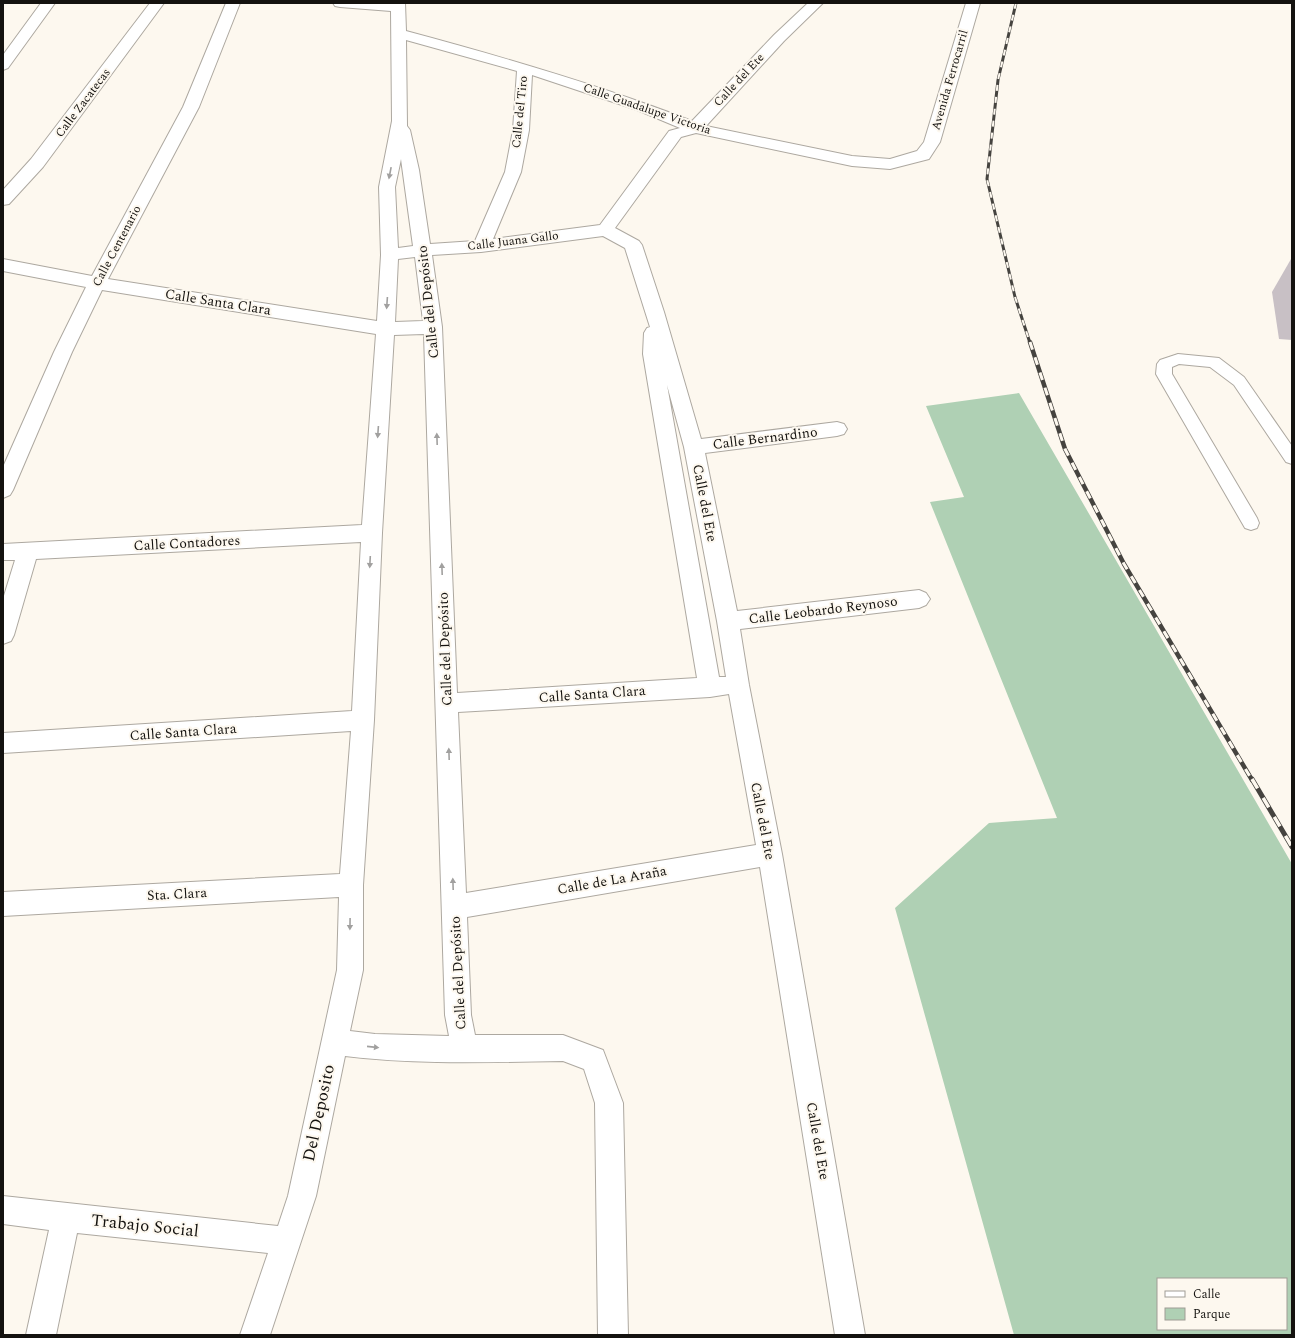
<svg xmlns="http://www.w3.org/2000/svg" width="1295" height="1338" font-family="Spectral,serif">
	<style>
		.green { fill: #afd0b4; fill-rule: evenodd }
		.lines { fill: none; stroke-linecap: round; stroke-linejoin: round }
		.lane-casing { stroke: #ada8a0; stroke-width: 2 }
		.street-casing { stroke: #ada8a0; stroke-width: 2 }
		.lane { fill: #fff; fill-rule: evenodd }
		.street { fill: #fff; fill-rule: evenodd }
		.rail-far2-casing { stroke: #45433f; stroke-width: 3 }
		.rail-far1-casing { stroke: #45433f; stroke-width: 4.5 }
		.rail-casing { stroke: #45433f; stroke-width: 5 }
		.rail-far2 { stroke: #fdf8ef; stroke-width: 2; stroke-dasharray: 6; stroke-linecap: butt }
		.rail-far1 { stroke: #fdf8ef; stroke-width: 3; stroke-dasharray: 8; stroke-linecap: butt }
		.rail { stroke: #fdf8ef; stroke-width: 3.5; stroke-dasharray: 11; stroke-linecap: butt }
		.wall { fill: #c8c0c5 }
		.oneway { fill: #a1a09f }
		.labels { text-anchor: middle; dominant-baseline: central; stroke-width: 4; stroke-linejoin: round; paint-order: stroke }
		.far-street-label { font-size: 12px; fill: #14120f; stroke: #fdf8ef }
		.street-label { font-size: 14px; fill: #14120f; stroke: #fdf8ef }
		.near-street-label { font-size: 17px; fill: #14120f; stroke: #fdf8ef }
	</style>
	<rect width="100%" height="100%" fill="#fdf8ef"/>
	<path class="green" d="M1019 393 1292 864V1335H1014L895 908 989 823 1057 818 930 502 964 497 926 406ZM1158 1279H1286V1329H1158Z"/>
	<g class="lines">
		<defs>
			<path id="lane" d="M1178 354 1219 358 1244 377 1292 446V464L1286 462 1234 385 1210 367 1179 364 1172 367V374L1257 518 1259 523 1257 528 1251 530 1245 528 1156 374 1157 364 1160 360Z"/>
			<path id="street" d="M41 3H55L8 68 3 70V55Z
				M150 3H164L43 167 9 204 3 205V190L31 159Z
				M226 3H240L199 107 108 279 377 321 381 255 379 187 392 121 391 11 340 7 335 6 333 3H405L406 31C503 57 599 85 692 121L774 35 808 3H823L784 41 706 126 852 156 890 159 917 151 924 142 966 3H980L940 142 929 159 890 169 852 166 696 133 681 137 615 228 639 241 642 245 664 312 701 439 837 422 844 424 847 429 844 434 837 436 705 453 737 611 919 590 926 593 930 599 926 605 919 608 740 629 749 685 782 854 865 1335H835L760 867 467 917 471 1015 475 1035H563L603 1050 623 1103 628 1335H598L595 1103 584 1069 563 1061C490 1062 417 1065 345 1056L316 1196 270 1335H240L268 1253 77 1233 56 1335H26L49 1230 3 1224V1196L278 1226 288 1196 337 970 339 897 3 916V892L340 874 351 731 3 753V733L352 711 361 542 36 559 14 635 11 641 3 644V599L15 560H3V544L362 525 376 334 102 290 72 352 13 490 10 495 3 498V467L54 352 86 287 3 271V259L92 276 183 107ZM406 40 517 71 513 130 505 172 475 241 430 244 419 170 410 130 407 126ZM532 75 637 110 680 128 669 131 600 225 493 239 521 172 529 130ZM401 159 413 246 398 248 395 187ZM603 236 625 248 650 327 647 328 644 333 643 354 697 678 457 693 442 327 432 255 481 252ZM415 257 423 321 395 322 398 259ZM424 334 445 1015 449 1036 375 1034 350 1031 363 970V885L374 720 382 533 394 335ZM667 385 684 447 717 621 726 677H719ZM729 694 756 845 466 893 458 712 710 697Z"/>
		</defs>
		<use href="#lane" class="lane-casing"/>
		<use href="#street" class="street-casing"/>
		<use href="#lane" class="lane"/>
		<use href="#street" class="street"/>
		<defs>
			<path id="rail-far2" d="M1016 3 998 80 987 179 1015 297 1030 343"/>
			<path id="rail-far1" d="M1030 342 1065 449 1124 564 1252 780"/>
			<path id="rail" d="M1252 779 1292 847"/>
		</defs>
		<use href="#rail-far2" class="rail-far2-casing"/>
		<use href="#rail-far1" class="rail-far1-casing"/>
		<use href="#rail" class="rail-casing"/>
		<use href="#rail-far2" class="rail-far2"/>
		<use href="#rail-far1" class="rail-far1"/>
		<use href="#rail" class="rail"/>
	</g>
	<path class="wall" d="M1291 259H1292V340L1279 339 1272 292Z"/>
	<defs><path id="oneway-solid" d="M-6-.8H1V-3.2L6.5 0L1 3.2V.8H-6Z"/></defs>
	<g class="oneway">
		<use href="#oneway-solid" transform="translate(390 173) rotate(101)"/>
		<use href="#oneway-solid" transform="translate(387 303) rotate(94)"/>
		<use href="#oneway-solid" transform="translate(378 432) rotate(94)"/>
		<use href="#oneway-solid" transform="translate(437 439) rotate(-92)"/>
		<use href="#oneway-solid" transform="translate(370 562) rotate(93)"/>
		<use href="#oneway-solid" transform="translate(442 569) rotate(-92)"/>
		<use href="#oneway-solid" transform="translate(449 754) rotate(-92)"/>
		<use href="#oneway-solid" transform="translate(453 884) rotate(-92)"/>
		<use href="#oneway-solid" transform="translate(350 924) rotate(91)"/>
		<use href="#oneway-solid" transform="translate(373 1047) rotate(6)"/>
	</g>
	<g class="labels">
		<g class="far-street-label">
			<text transform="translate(739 80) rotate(-47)">Calle del Ete</text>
			<text transform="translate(950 80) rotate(-74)">Avenida Ferrocarril</text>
			<text transform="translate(83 103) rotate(-53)">Calle Zacatecas</text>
			<text transform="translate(647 109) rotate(19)">Calle Guadalupe Victoria</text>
			<text transform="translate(520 112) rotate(-84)">Calle del Tiro</text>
			<text transform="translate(513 241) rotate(-7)">Calle Juana Gallo</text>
			<text transform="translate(117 246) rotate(-62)">Calle Centenario</text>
		</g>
		<g class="street-label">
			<text transform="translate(218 302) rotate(9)">Calle Santa Clara</text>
			<text transform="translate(428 302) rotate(-96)">Calle del Depósito</text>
			<text transform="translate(765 438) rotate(-7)">Calle Bernardino</text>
			<text transform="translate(705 503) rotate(79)">Calle del Ete</text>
			<text transform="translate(187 543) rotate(-3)">Calle Contadores</text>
			<text transform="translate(823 610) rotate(-7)">Calle Leobardo Reynoso</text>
			<text transform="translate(445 649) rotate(-92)">Calle del Depósito</text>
			<text transform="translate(592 694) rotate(-4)">Calle Santa Clara</text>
			<text transform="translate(183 732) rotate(-4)">Calle Santa Clara</text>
			<text transform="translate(763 821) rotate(79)">Calle del Ete</text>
			<text transform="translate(612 880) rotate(-10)">Calle de La Araña</text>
			<text transform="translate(177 894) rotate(-3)">Sta. Clara</text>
			<text transform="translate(458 973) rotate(-93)">Calle del Depósito</text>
			<text transform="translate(818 1141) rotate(80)">Calle del Ete</text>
		</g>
		<g class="near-street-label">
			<text transform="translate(319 1113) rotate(-78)">Del Deposito</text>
			<text transform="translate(145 1226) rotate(6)">Trabajo Social</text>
		</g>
	</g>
	<rect width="1295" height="1338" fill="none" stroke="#14120f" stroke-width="8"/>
	<rect x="1157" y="1278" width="130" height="52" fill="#fdf8ef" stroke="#a09c95"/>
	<rect x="1165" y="1291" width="20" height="6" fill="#ffffff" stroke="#a09c95"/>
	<text x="1193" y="1298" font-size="12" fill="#14120f">Calle</text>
	<rect x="1165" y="1308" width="20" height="12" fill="#afd0b4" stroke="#a09c95"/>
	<text x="1193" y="1318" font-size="12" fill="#14120f">Parque</text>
</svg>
